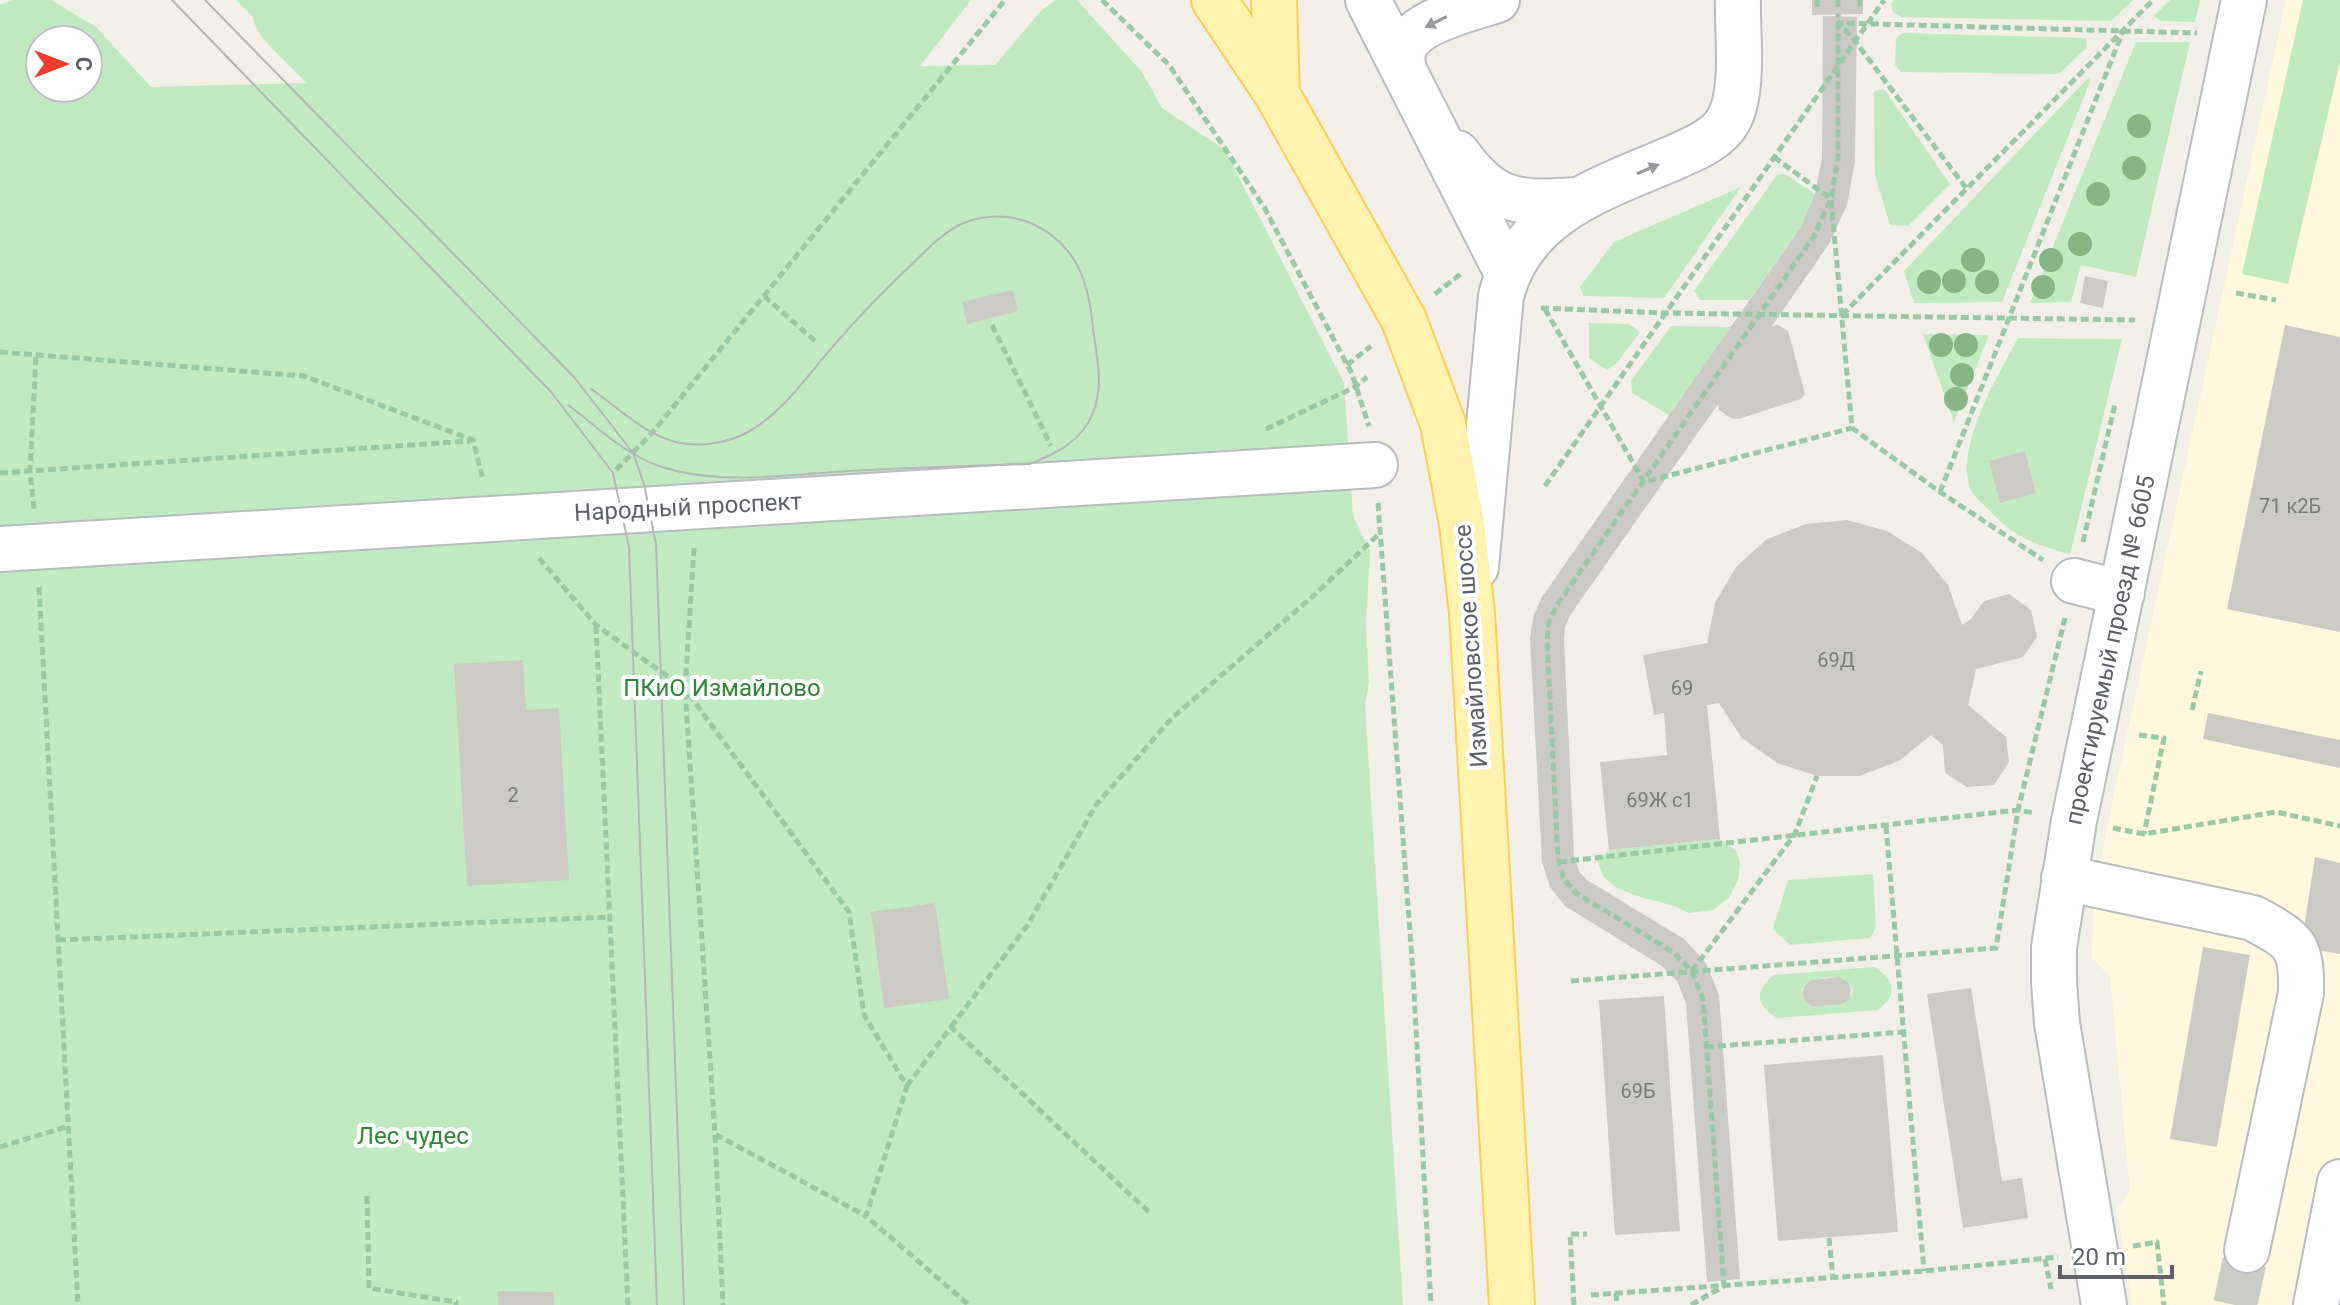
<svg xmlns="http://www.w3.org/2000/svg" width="2340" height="1305" font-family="Roboto,sans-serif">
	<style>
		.commercial { fill: #fff8de }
		.green { fill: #c2eac2; fill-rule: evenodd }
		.building { fill: #cccac4 }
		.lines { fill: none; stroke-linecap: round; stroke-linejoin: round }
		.minor-tunnel { stroke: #ccccc7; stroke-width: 44; stroke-dasharray: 44 22; stroke-linecap: butt }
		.minor-casing { stroke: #b9bcc1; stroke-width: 48 }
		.major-casing { stroke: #fbce56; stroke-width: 48 }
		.path { stroke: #99c9a7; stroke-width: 5; stroke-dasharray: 8 4; stroke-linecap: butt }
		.minor { stroke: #fff; stroke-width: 44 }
		.major { stroke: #fff2ae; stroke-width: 44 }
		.tram { stroke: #b6b6b8; stroke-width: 2 }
		.tree { fill: #87b585 }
		.oneway { fill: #96999d }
		.labels { text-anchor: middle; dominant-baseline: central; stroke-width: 8; stroke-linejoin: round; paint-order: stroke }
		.number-label { font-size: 20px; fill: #7a7c7f }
		.street-label { font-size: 24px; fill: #5e6268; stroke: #fff }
		.park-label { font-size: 24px; fill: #308634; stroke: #fff }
	</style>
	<rect width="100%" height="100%" fill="#f1efe7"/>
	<path class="commercial" d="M2286 0H2340V1305H2132L2117 1209 2130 1191 2110 977 2092 958 2094 904 2107 827Z"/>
	<path class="green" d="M13 0H51L96 27 151 87 306 83C292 66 255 38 253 17L236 0H971L920 66 995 65 1040 12 1055 0H1077L1142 72 1162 108 1225 150 1344 383 1353 516 1370 551 1366 626 1369 683 1365 705 1403 1305H0V5ZM40 40H88V88H40Z
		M1894 0H2133L2111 21 1902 17 1893 12 1891 5Z
		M2170 0H2200L2195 22 2161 21 2154 16Z
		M2303 0H2340V62L2288 284 2242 274Z
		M1902 33 2086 38 2087 47 2059 74 1901 72 1895 65 1896 39Z
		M2136 42H2190L2136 277 2081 265 2071 302 2030 303Z
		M2089 77 2091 79 2002 302 1914 303 1904 271Z
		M1884 89 1950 184 1908 226 1890 225 1875 175 1874 91Z
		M1785 174 1815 194 1800 228 1749 300H1700L1694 291 1777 175Z
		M1741 187 1664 298 1584 296 1580 287 1614 242Z
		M1589 323 1629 324 1640 332 1617 363 1607 370 1589 358Z
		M1671 326 1731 327 1669 415 1632 393 1631 381Z
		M1923 334 1989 335 1954 422Z
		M2018 338 2122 339 2070 554C2038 546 2012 536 1990 511 1983 504 1973 496 1970 488 1955 445 1998 376 2018 338ZM2025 451 2036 492 2001 502Z
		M1720 839 1737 852 1740 864 1738 880 1729 898 1713 910 1689 913 1674 906 1634 895 1615 887 1603 876 1597 860 1609 850Z
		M1873 874 1876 927 1870 938 1790 945 1773 929 1788 880Z
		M1874 967C1896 980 1898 994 1878 1010L1777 1018C1755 1005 1754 991 1774 975ZM1840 977C1871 996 1837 1005 1819 1006 1806 1007 1794 990 1809 982 1817 977 1831 978 1840 977Z"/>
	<path class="building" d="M1812 0H1863V14L1812 15Z
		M1823 16 1857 17 1855 161 1847 205 1829 244 1772 326 1778 325 1788 331 1805 394 1801 399 1738 419 1731 418 1719 410 1718 404 1571 614 1565 627 1564 640 1574 855 1579 871 1587 880 1684 939 1706 963 1719 995 1740 1279 1707 1282 1686 1003 1677 981 1662 966 1565 906 1550 887 1542 862 1530 639 1533 617 1542 597 1800 228 1815 194 1822 158Z
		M2085 276 2108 281 2103 308 2080 303Z
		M1013 290 1018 311 967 324 962 302Z
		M2285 325 2340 337V632L2227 609Z
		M2025 451 2036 493 2000 503 1989 461Z
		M1847 520 1887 531 1922 553 1948 585 1962 625 1971 619 1984 601 2009 594 2031 610 2037 637 2023 657 1976 669 1968 705 2006 737 2009 762 1994 785 1967 787 1945 773 1943 745 1931 735 1899 761 1859 776H1817L1777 763 1742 738 1719 703 1707 705 1720 839 1609 850 1600 762 1667 755 1664 713 1654 715 1643 655 1707 643 1715 603 1736 567 1767 539 1806 524Z
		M523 660 526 710 559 708 569 880 467 886 454 664Z
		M2208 713 2340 740V768L2203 739Z
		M2315 857 2340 863V954L2301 947Z
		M935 903 949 999 884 1008 871 912Z
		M2203 947 2250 955 2217 1147 2170 1139Z
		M1840 977 1848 982 1851 990 1849 999 1842 1004 1813 1007 1806 1002 1802 994 1804 986 1811 980Z
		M1971 988 2002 1181 2022 1178 2028 1218 1963 1228 1927 994Z
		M1664 996 1680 1231 1615 1235 1599 1000Z
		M1883 1055 1898 1232 1778 1241 1764 1065Z
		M498 1291 554 1292V1305H498Z"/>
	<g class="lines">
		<path class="minor-tunnel" d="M2235 1305 2247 1250"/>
		<defs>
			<path id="minor" d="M1368 0 1507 273
				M1404 71C1403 66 1402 57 1403 52 1410 21 1471 9 1497 0
				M1457 153C1494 204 1518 204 1576 200
				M0 549 1375 465
				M1476 567 1501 296C1522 212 1603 188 1673 158 1693 149 1717 140 1728 121 1745 92 1737 34 1738 0
				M2074 581 2122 593
				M2064 878 2253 918C2295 941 2302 944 2301 993L2247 1250
				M2104 1305 2057 1023 2054 982V947L2074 821 2244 0
				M2316 1305 2340 1182"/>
			<path id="major" d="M1214 0 1277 94 1404 320 1443 424 1462 524 1472 613 1512 1305
				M1274 0 1277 94"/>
		</defs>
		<use href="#minor" class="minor-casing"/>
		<use href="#major" class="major-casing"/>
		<path class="path" d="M1102 0 1169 65 1264 207 1352 374 1369 426
			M1817 0V7
			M1838 0V7
			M1860 0V6
			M1774 157 1831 199 1852 428 1940 492 2043 560
			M1966 188 1855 41 1839 23 2197 33
			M2236 293 2276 300
			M1435 294 1462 273
			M764 296 815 341
			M1541 308 1666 313 2135 320
			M1545 309 1644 482 1852 428
			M1842 315 2153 0
			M992 325 1051 446
			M0 352 304 376 473 440 483 480
			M1347 365 1371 346
			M1266 429 1355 387 1367 377
			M616 470 652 433 1005 0
			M0 473 470 441
			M1545 486 1884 0
			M1940 492 2123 31
			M1378 503 1413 973 1431 1305
			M34 509 30 471 36 356
			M2083 542 2115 404
			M694 548 685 689 715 1134 866 1216
			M539 558 596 625 685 689 849 912 864 1015 907 1086 866 1216 969 1305
			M39 587 78 1305
			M596 626 628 1305
			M2192 710 2201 671
			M2139 735 2164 738 2144 834
			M1886 826 1924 1271
			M2113 828 2144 834 2276 812 2340 826
			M1559 862 2018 810 2034 813
			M58 940 610 917
			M1692 971 1795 834 1817 776
			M1571 981 1996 948 2018 810 2065 618
			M951 1027 1027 926 1096 805 1172 718 1311 598 1379 534
			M1706 1047 1903 1032
			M907 1086 951 1027 1151 1214
			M715 1135 723 1305
			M0 1147 69 1126
			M367 1196 369 1288 456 1302V1305
			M1829 1238 1833 1278
			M2133 1246 2157 1242 2164 1305
			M2045 1259 2051 1289
			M1616 1293 1617 1305
			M1591 1295 1924 1271 2058 1257
			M1574 1305 1570 1234H1587
			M1691 1305 1724 1286 1703 999 1692 972 1673 952 1576 893 1564 879 1558 858 1547 639 1549 622 1557 605 1814 236 1831 199 1838 159V14"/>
		<use href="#minor" class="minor"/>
		<use href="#major" class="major"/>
		<path class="tram" d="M172 0 552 393 613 473 629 547 657 1305
			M205 0 574 377 633 453 644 484 656 544 684 1305
			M568 405C596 426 626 455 659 466 719 486 785 475 847 471 907 468 968 466 1029 464 1056 454 1082 441 1093 413 1103 388 1098 362 1094 336 1092 320 1091 303 1086 288 1073 238 1026 208 976 219 948 225 928 249 908 268 880 294 854 322 829 351 805 379 781 414 748 432 727 444 696 448 672 441 642 432 617 407 591 389"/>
	</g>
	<g class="tree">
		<circle cx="2139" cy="126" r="12"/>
		<circle cx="2134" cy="168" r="12"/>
		<circle cx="2098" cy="194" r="12"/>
		<circle cx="2080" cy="244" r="12"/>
		<circle cx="1973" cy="260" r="12"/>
		<circle cx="2051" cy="260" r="12"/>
		<circle cx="1954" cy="281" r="12"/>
		<circle cx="1929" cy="282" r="12"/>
		<circle cx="1987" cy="282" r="12"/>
		<circle cx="2043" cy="287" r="12"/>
		<circle cx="1941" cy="345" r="12"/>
		<circle cx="1966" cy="345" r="12"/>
		<circle cx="1962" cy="375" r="12"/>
		<circle cx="1956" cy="399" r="12"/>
	</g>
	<defs><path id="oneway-solid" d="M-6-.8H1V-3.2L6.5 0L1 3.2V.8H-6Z" transform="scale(2)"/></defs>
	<g class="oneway">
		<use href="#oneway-solid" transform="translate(1436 22) rotate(154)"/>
		<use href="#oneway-solid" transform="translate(1648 169) rotate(-23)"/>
	</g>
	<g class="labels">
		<g class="number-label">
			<text x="2290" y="506">71 к2Б</text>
			<text x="1836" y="660">69Д</text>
			<text x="1682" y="688">69</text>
			<text x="513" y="795">2</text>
			<text x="1660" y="800">69Ж с1</text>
			<text x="1638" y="1091">69Б</text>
		</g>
		<g class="street-label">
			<text transform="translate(688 507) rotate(-3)">Народный проспект</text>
			<text transform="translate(1471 646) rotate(-94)">Измайловское шоссе</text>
			<text transform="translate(2110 650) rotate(-78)">проектируемый проезд № 6605</text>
		</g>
		<g class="park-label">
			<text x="722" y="688">ПКиО Измайлово</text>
			<text x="413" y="1136">Лес чудес</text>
		</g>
	</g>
	<g transform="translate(64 64) rotate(90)"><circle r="38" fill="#ffffff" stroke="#bfc0c3" stroke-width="2"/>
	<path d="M0-6L14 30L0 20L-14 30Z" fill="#f53a29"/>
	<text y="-12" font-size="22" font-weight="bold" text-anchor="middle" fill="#5e6268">С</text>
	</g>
	<path d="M2060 1265v12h112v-12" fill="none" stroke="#5e6268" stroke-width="4"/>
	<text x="2072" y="1265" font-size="24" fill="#5e6268" stroke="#ffffff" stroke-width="6" paint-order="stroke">20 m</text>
</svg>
